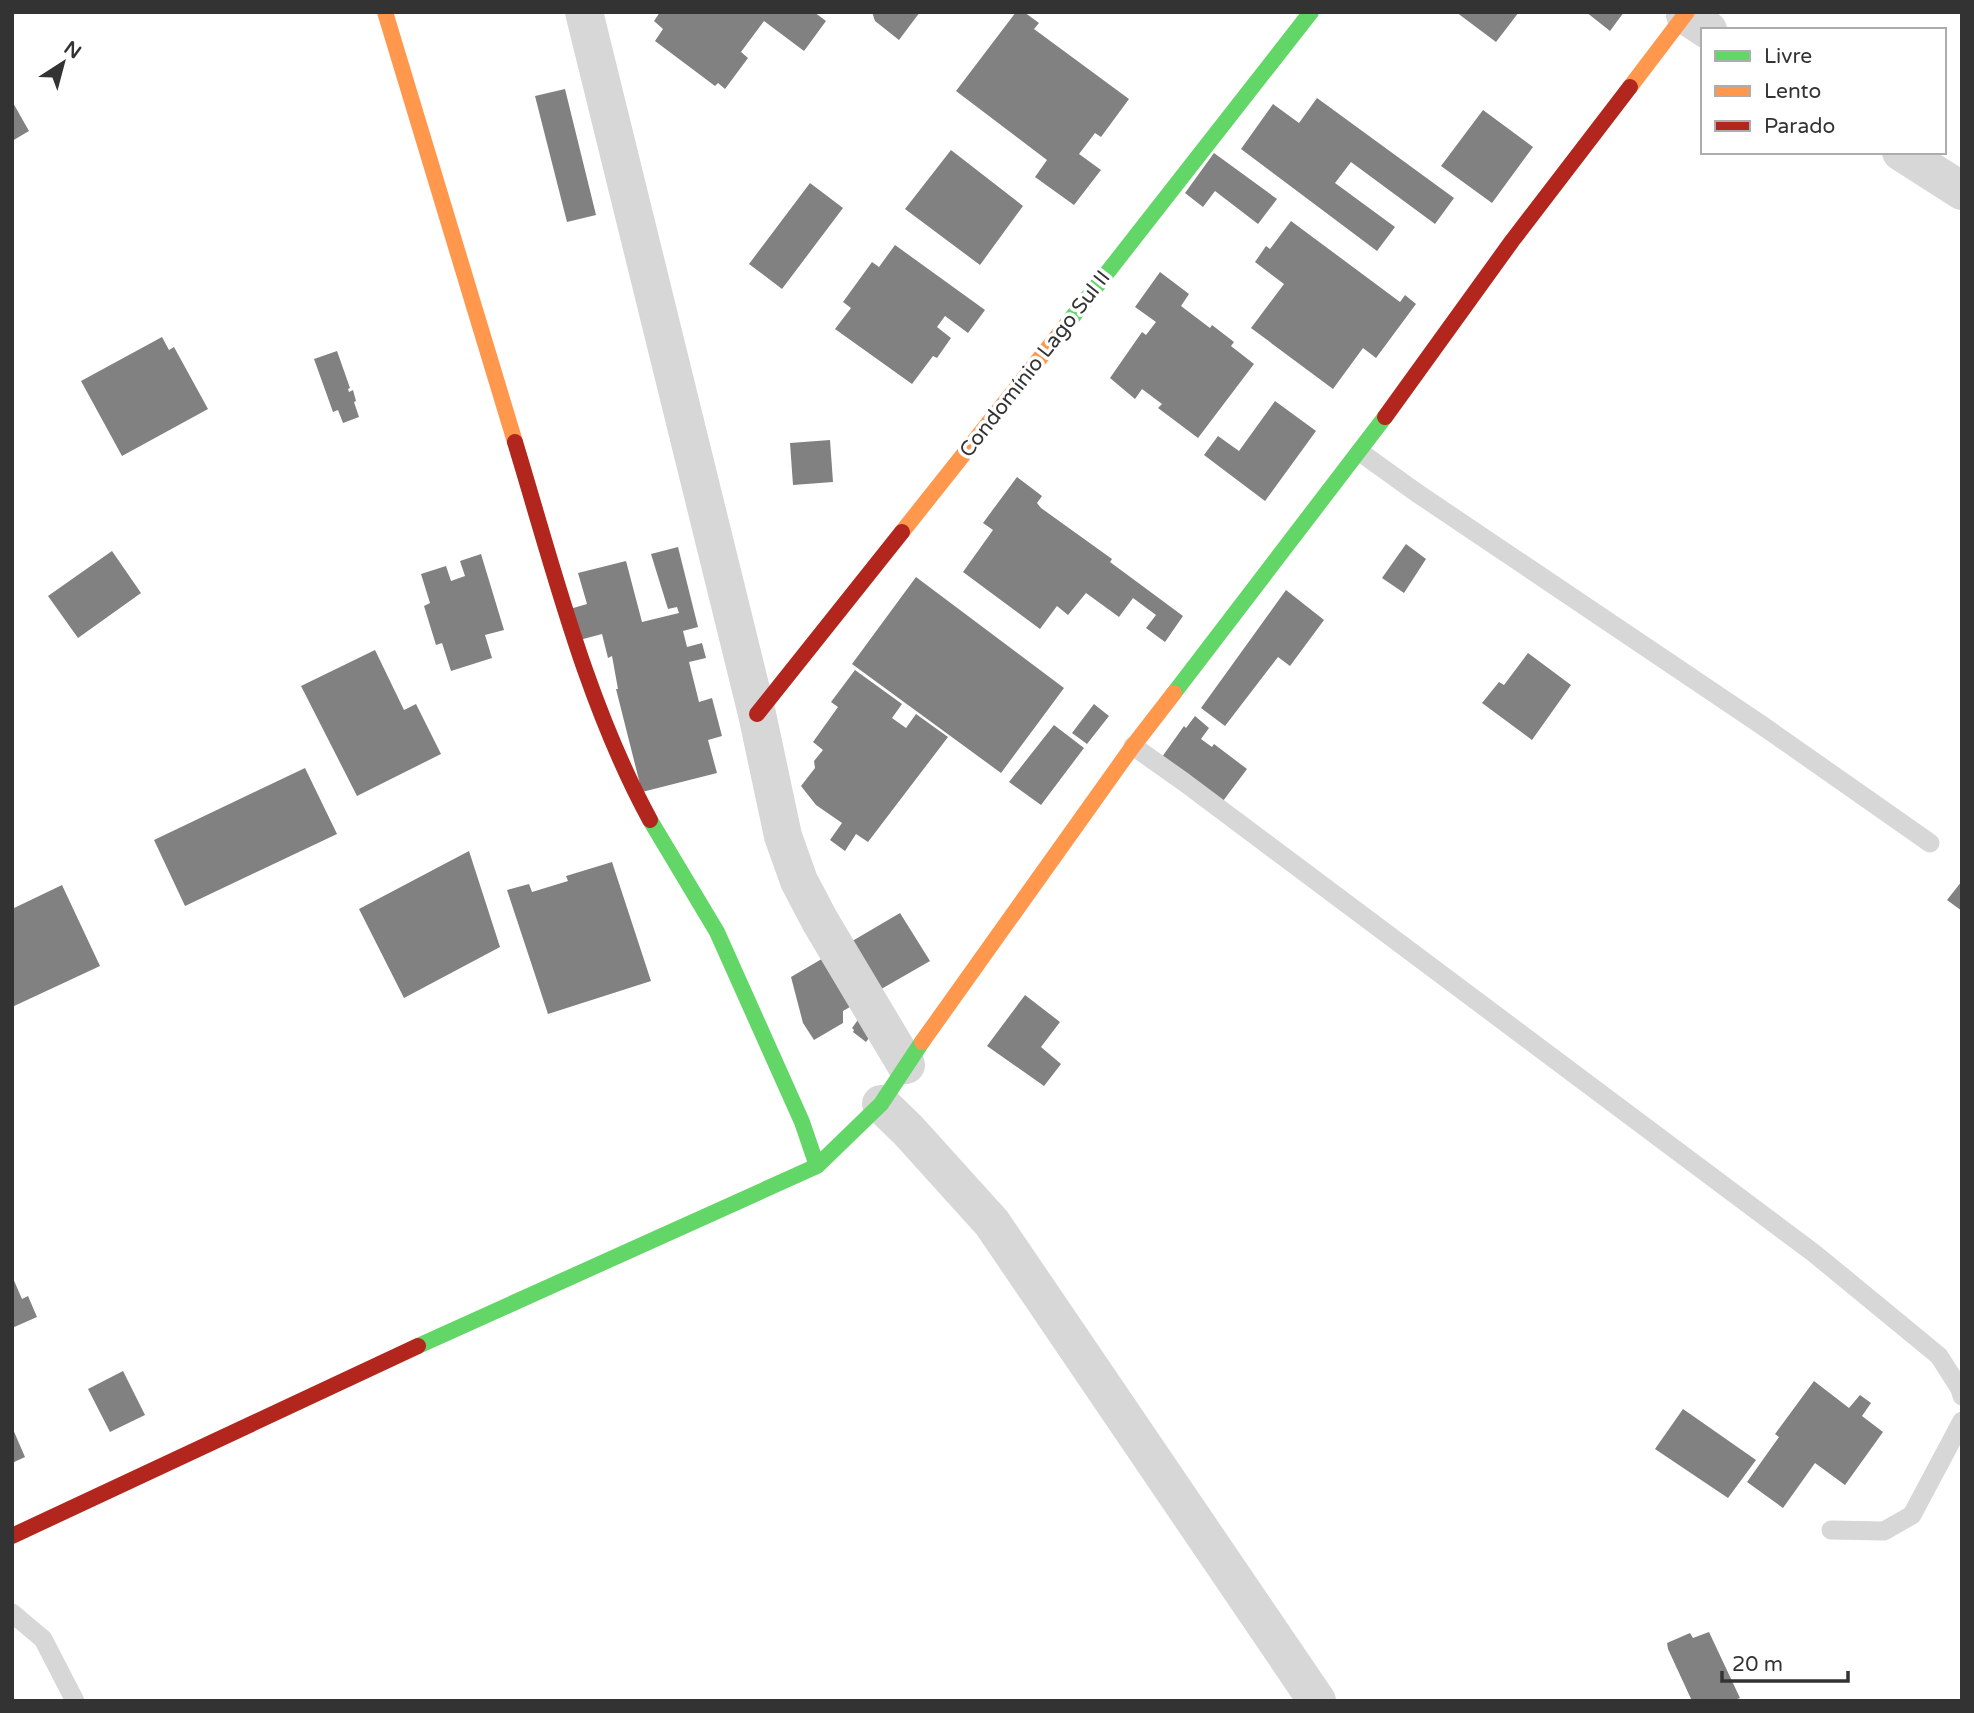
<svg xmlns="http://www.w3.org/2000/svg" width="1974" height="1713" font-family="'Varela Round',sans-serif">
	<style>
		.building { fill: #818181 }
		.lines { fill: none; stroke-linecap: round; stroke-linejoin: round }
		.lane { stroke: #d7d7d7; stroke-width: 19 }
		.street { stroke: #d7d7d7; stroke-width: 38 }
		.fast { stroke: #63d668; stroke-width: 16 }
		.slow { stroke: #ff974d; stroke-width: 16 }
		.jam { stroke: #b3261e; stroke-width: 16 }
		.labels { text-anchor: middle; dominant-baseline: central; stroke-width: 7; stroke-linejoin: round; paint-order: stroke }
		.street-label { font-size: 21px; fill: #333; stroke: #fff }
	</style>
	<rect width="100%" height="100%" fill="#fff"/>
	<path class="building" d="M660 12H814L826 21 804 51 764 21 741 52 748 58 725 89 718 83 715 86 655 41 663 29 654 21Z
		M872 12H920L899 40 875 21Z
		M1016 12H1024L1039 23 1034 29 1129 99 1101 137 1095 133 1079 154 1101 170 1074 205 1035 177 1047 160 956 91Z
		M1456 12H1519L1496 42Z
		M1586 12H1624L1610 31Z
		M565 89 596 215 567 222 535 96Z
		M1317 98 1454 198 1435 224 1351 162 1335 183 1395 227 1377 251 1241 149 1273 104 1299 123Z
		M12 101 29 131 12 141Z
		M1483 110 1533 147 1492 203 1441 166Z
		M951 150 1023 206 980 265 905 209Z
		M1214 153 1277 199 1258 224 1215 191 1203 207 1185 193Z
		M810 183 843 208 782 289 749 264Z
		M1291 221 1400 302 1405 295 1416 304 1376 358 1363 348 1333 389 1251 328 1284 284 1255 262 1266 246 1270 249Z
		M895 245 985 310 968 333 945 316 937 327 951 338 937 358 933 356 912 384 835 329 851 308 843 302 872 262 879 267Z
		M1160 272 1189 294 1181 306 1210 328 1212 325 1234 342 1231 346 1254 364 1198 438 1158 408 1162 404 1142 389 1135 399 1110 378 1142 332 1146 335 1156 322 1135 307Z
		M162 337 169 350 174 347 208 409 122 456 81 381Z
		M337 351 350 388 348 389 349 392 353 390 356 401 354 402 359 417 343 423 338 410 333 412 314 359Z
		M1275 401 1316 431 1265 501 1204 455 1218 436 1239 451Z
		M830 440 833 482 793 485 790 443Z
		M1017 477 1042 496 1037 503 1041 508 1112 559 1110 562 1183 616 1165 642 1146 628 1156 615 1133 598 1119 617 1086 593 1068 615 1057 606 1040 629 963 572 993 530 983 523Z
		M1406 544 1426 559 1404 593 1382 578Z
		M678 547 698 627 683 631 687 647 702 643 706 658 689 662 699 702 712 698 722 736 708 740 717 773 642 792 616 689H618L612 656 608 658 602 634 572 642 563 611 587 604 578 573 626 561 642 622 679 613 677 607 668 609 651 554Z
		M112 551 141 593 78 638 48 596Z
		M481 554 504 630 485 635 492 658 451 671 442 643 436 645 424 606 430 603 421 574 446 566 451 581 465 576 460 561Z
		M916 577 1064 688 1001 773 852 664Z
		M1286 590 1324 620 1290 666 1278 657 1225 726 1201 708Z
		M375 650 404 710 416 704 441 754 357 796 301 686Z
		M1528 653 1571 685 1532 740 1482 703 1499 682 1504 685Z
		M855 670 902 704 892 718 906 728 916 714 948 737 868 842 856 834 845 851 830 840 842 823 816 805 801 786 815 768 814 761 823 750 813 742 838 707 831 702Z
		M1094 704 1109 716 1087 744 1072 733Z
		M1195 716 1209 728 1201 739 1212 747 1214 744 1247 769 1223 801 1157 764 1184 726 1186 728Z
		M1054 725 1084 748 1041 805 1009 782Z
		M305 768 337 834 185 906 154 840Z
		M469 851 500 947 404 998 359 909Z
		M612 862 651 981 548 1014 507 890 529 884 532 892 568 881 566 876Z
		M1962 881V911L1947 900Z
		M62 885 100 966 12 1007V909Z
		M900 913 930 961 843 1011V1023L814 1040 803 1023 791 977Z
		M1025 995 1060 1022 1041 1047 1061 1064 1044 1086 987 1046Z
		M866 1009 879 1024 866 1042 853 1032 854 1030 852 1028Z
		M12 1276 22 1299 28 1296 37 1317 12 1328Z
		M123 1371 145 1415 110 1432 88 1389Z
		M1814 1381 1849 1408 1860 1395 1871 1403 1862 1416 1883 1432 1845 1485 1815 1463 1783 1508 1747 1482 1779 1437 1775 1434Z
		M1683 1409 1756 1460 1728 1498 1655 1449Z
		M12 1427 25 1457 12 1463Z
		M1709 1632 1740 1698 1732 1701H1692L1668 1649 1667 1643 1690 1633 1693 1638Z"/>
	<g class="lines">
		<path class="lane" d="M1360 452 1417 493 1763 726 1930 843
			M1133 746 1184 782 1815 1254 1939 1356 1960 1389 1962 1396
			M1831 1530 1884 1531 1912 1515 1962 1421
			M12 1613 43 1639 75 1701"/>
		<path class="street" d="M584 12 757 714 783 836 799 881 820 921 906 1065
			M1685 15 1708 30
			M1901 152 1962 191
			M881 1104 908 1130 992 1223 1317 1701"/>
		<path class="fast" d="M1067 324 1311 12
			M1174 693 1385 417
			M650 820 717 932 802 1122 817 1166
			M418 1346 817 1166 881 1104 922 1042"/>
		<path class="slow" d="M385 12 515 442
			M1630 87 1687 12
			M902 532 1067 324
			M922 1042 1133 746 1174 693"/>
		<path class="jam" d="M1385 417 1512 241 1630 87
			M515 442C554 570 586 702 650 820
			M757 714 902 532
			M12 1536 418 1346"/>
	</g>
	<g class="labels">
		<g class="street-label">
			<text transform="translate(1035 364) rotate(-52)">Condomínio Lago Sul II</text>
		</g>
	</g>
	<rect width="1974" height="1713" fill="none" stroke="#333333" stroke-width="28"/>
	<rect x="1701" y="28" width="245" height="126" fill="#ffffff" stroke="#adadad" stroke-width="2"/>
	<rect x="1715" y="51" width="35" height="10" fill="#63d668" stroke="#adadad" stroke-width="2"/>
	<text x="1764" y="63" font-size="21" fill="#333333">Livre</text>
	<rect x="1715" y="86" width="35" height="10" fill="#ff974d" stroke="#adadad" stroke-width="2"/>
	<text x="1764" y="98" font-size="21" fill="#333333">Lento</text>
	<rect x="1715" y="121" width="35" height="10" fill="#b3261e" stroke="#adadad" stroke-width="2"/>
	<text x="1764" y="133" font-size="21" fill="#333333">Parado</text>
	<g transform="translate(63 63) rotate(36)" stroke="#ffffff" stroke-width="5" paint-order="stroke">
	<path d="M0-5L12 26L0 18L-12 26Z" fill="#333333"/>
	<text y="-10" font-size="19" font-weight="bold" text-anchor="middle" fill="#333333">N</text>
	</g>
	<path d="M1722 1671v10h126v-10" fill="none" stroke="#333333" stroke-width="3.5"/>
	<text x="1732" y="1671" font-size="21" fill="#333333" stroke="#ffffff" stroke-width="5" paint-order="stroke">20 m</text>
</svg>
